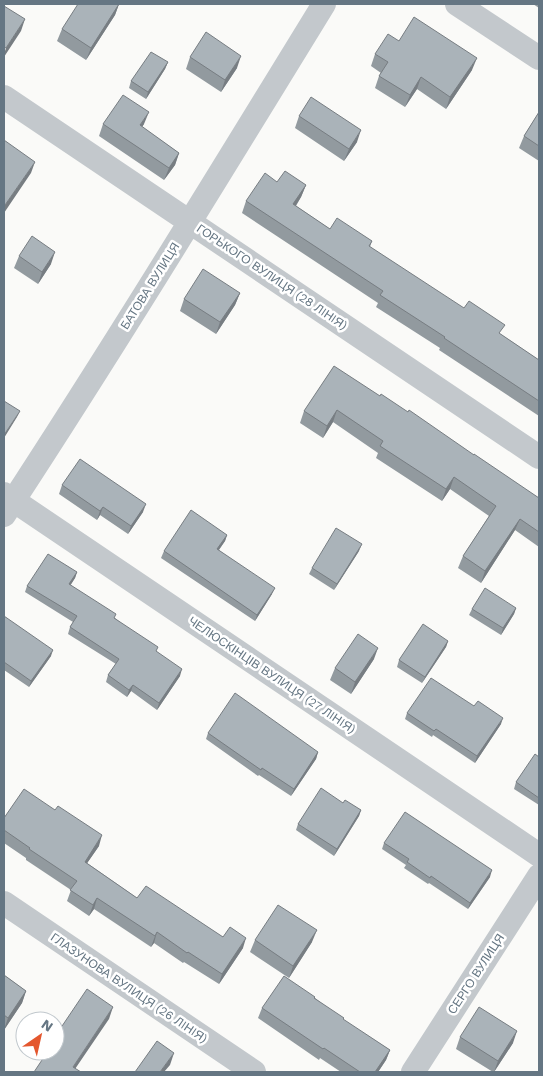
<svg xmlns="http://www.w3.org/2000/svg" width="543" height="1076" font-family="'Work Sans',sans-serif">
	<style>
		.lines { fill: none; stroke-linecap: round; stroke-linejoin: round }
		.street { stroke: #c3c8cc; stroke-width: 24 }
		.wall { fill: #929a9f }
		.shaded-wall { fill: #777d82 }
		.building { fill: #aab3b9; stroke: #777d82 }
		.labels { text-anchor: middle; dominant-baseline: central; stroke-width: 5; stroke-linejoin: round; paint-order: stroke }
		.street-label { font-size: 12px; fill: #657683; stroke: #fff }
	</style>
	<rect width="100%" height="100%" fill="#fafaf8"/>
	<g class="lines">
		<path class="street" d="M457 4 539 58
			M4 97 539 457
			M4 494 539 855
			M4 515C114 347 219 175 324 4
			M4 903 254 1072
			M413 1072 539 876"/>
	</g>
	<path class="wall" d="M119 4 115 15 86 60 57 41 62 29Z
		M533 4H539V8Z
		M399 41 472 70 446 109 417 89 405 107 375 88 379 76 381 73 371 66 375 54Z
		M190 57 237 68 221 92 186 69Z
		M168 62 165 69 146 99 129 88 131 81Z
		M539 112V161L519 148 524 136Z
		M299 116 357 142 344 161 295 128Z
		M103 124H144L142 127 179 153 175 165 164 180 99 136Z
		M277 182 306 185 301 197 296 206 330 229 372 241 370 247 539 360V416L439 350 440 348 376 307 378 303 242 213 246 201Z
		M19 256 51 264 38 284 14 268Z
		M240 293 235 305 216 334 180 311 184 299Z
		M380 396 539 498V547L515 530 481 583 458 568 463 556 489 516 450 489 442 501 376 458 378 453 333 422 323 438 300 423 304 411Z
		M62 485 143 512 128 534 100 515 97 520 59 494Z
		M227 535 225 541 219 550 272 594 255 621 161 558 164 551Z
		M359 551 334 590 309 574 312 568Z
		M77 572 75 578 70 585 115 618 157 652 180 676 157 710 131 691 127 697 106 682 108 675 116 664 68 634 70 627 73 622 25 592 27 586Z
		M516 608 514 614 501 635 469 615 472 609Z
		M4 616 51 656 29 687 4 670Z
		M448 641 446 647 422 683 397 667 399 660Z
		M374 659 351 694 330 680 335 668Z
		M407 713 501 724 475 763 433 735 432 737 405 719Z
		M208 733 318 752 316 759 291 796 259 775 258 776 206 739Z
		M539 757V805L514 789 516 782Z
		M343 803 361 810 359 816 334 856 296 830 298 824Z
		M4 818 99 846 87 863 137 898 223 937 243 948 219 984 184 962 183 963 154 943 151 947 94 909 89 916 67 901 71 890 26 860V858L4 843Z
		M384 843 490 877 468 909 429 883 428 884 404 868 406 865 382 849Z
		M255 940 312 942 289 978 250 952Z
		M4 975 26 991 22 1003 4 1030Z
		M315 998 343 1020 390 1050 386 1060 378 1072H341L320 1058 319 1060 258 1018 262 1008Z
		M460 1037 513 1043 494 1072H493L456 1049Z"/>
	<path class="shaded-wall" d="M119 4 115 15 86 60 91 48Z
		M25 19 21 31 4 57V54L6 48Z
		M241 56 237 68 221 92 225 80Z
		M477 58 472 70 446 109 450 97Z
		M168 62 165 69 146 99 148 92Z
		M421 77 417 89 405 107 410 95Z
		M149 112 144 124 135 137 140 125Z
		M361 130 357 142 344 161 349 149Z
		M179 153 175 165 164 180 169 168Z
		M35 162 31 173 4 213V210L5 205Z
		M306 185 301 197 289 216 293 204Z
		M55 252 51 264 38 284 42 272Z
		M240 293 235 305 216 334 220 322Z
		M337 410 333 422 323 438 327 426Z
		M20 411 17 417 4 438V435Z
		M454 477 450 489 442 501 446 489Z
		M146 504 143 512 128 534 131 526Z
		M103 507 100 515 97 520 100 511Z
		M520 519 515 530 481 583 485 571Z
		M227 535 225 541 215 555 217 549Z
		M362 544 359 551 334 590 337 584Z
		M77 572 75 578 67 591 69 584Z
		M275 588 272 594 255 621 257 615Z
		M516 608 514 614 501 635 503 628Z
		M448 641 446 647 422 683 425 677Z
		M378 648 374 659 351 694 355 682Z
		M53 650 51 656 29 687 31 681Z
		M182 669 180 676 157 710 159 703Z
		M133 685 131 691 127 697 129 690Z
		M503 718 501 724 475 763 477 756Z
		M318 752 316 759 291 796 294 789Z
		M361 810 359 816 334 856 337 849Z
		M102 835 99 846 81 872 85 862Z
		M492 870 490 877 468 909 470 903Z
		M97 898 94 909 89 916 93 905Z
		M317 930 312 942 289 978 293 966Z
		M157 932 154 943 151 947 155 936Z
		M246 938 243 948 219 984 222 974Z
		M26 991 22 1003 4 1030 8 1018Z
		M113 1007 109 1019 73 1072V1067Z
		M517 1031 513 1043 494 1072 498 1061Z
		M390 1050 386 1060 378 1072H375Z
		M174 1053 170 1065 164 1072H160Z"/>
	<path class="building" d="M78 4H119L91 48 62 29Z
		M4 6 25 19 6 48 4 47Z
		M414 17 477 58 450 97 421 77 410 95 379 76 388 62 375 54 388 34 399 41Z
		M206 32 241 56 225 80 190 57Z
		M151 52 168 62 148 92 131 81Z
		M123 95 149 112 140 125 179 153 169 168 103 124Z
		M311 97 361 130 349 149 299 116Z
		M539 112V146L524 136Z
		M4 140 35 162 5 205 4 204Z
		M285 171 306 185 293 204 330 229 337 218 372 241 369 246 464 308 469 301 505 325 499 333 539 360V401L444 338 445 337 380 295 383 291 246 201 265 173 277 182Z
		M32 236 55 252 42 272 19 256Z
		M203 269 240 293 220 322 184 299Z
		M334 366 380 396 381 394 408 412 409 410 474 455V454L539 498V532L520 519 485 571 463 556 496 506 454 477 446 489 380 446 383 441 337 410 327 426 304 411Z
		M4 401 20 411 4 435Z
		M80 459 146 504 131 526 103 507 100 511 62 485Z
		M191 510 227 535 217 549 275 588 257 615 164 551Z
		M336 528 362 544 337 584 312 568Z
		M48 554 77 572 69 584 116 614 114 618 158 647 156 651 182 669 159 703 133 685 129 690 108 675 119 659 70 627 77 616 27 586Z
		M485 588 516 608 503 628 472 609Z
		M4 616 53 650 31 681 4 662Z
		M423 624 448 641 425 677 399 660Z
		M358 634 378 648 355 682 335 668Z
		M431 678 474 706 478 701 503 718 477 756 436 729 434 731 407 713Z
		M235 693 318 752 294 789 262 768 261 770 208 733Z
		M535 754 539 757V798L516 782Z
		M321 788 343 803 345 800 361 810 337 849 298 824Z
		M24 789 55 810 58 806 102 835 85 862 137 898 146 886 223 937 230 927 246 938 222 974 188 952 187 953 157 932 155 936 97 898 93 905 70 890 77 881 29 849 30 848 4 830V818Z
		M405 812 492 870 470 903 431 876 430 878 407 862 409 859 384 843Z
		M278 905 317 930 293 966 255 940Z
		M4 975 26 991 8 1018 4 1015Z
		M284 976 315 997 314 998 344 1018 343 1019 390 1050 375 1072H360L324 1048 323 1049 262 1008Z
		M87 989 113 1007 73 1067 81 1072H34L48 1051H55V1040L58 1036 56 1035Z
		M479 1007 517 1031 498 1061 460 1037Z
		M157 1041 174 1053 160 1072H135Z"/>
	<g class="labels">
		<g class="street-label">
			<text transform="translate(272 277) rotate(34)">ГОРЬКОГО ВУЛИЦЯ (28 ЛIНIЯ)</text>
			<text transform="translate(150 286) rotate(-58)">БАТОВА ВУЛИЦЯ</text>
			<text transform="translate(272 675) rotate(34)">ЧЕЛЮСКІНЦІВ ВУЛИЦЯ (27 ЛIНIЯ)</text>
			<text transform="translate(476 974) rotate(-57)">СЕРГО ВУЛИЦЯ</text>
			<text transform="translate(129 988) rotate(34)">ГЛАЗУНОВА ВУЛИЦЯ (26 ЛIНIЯ)</text>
		</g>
	</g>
	<rect width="543" height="1076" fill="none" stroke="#657683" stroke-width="10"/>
	<g transform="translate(40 1036) rotate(34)"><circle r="24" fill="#ffffff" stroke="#c1c8cd"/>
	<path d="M0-4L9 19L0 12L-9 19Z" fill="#e4572e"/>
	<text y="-8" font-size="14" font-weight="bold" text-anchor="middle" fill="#657683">N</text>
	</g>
</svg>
